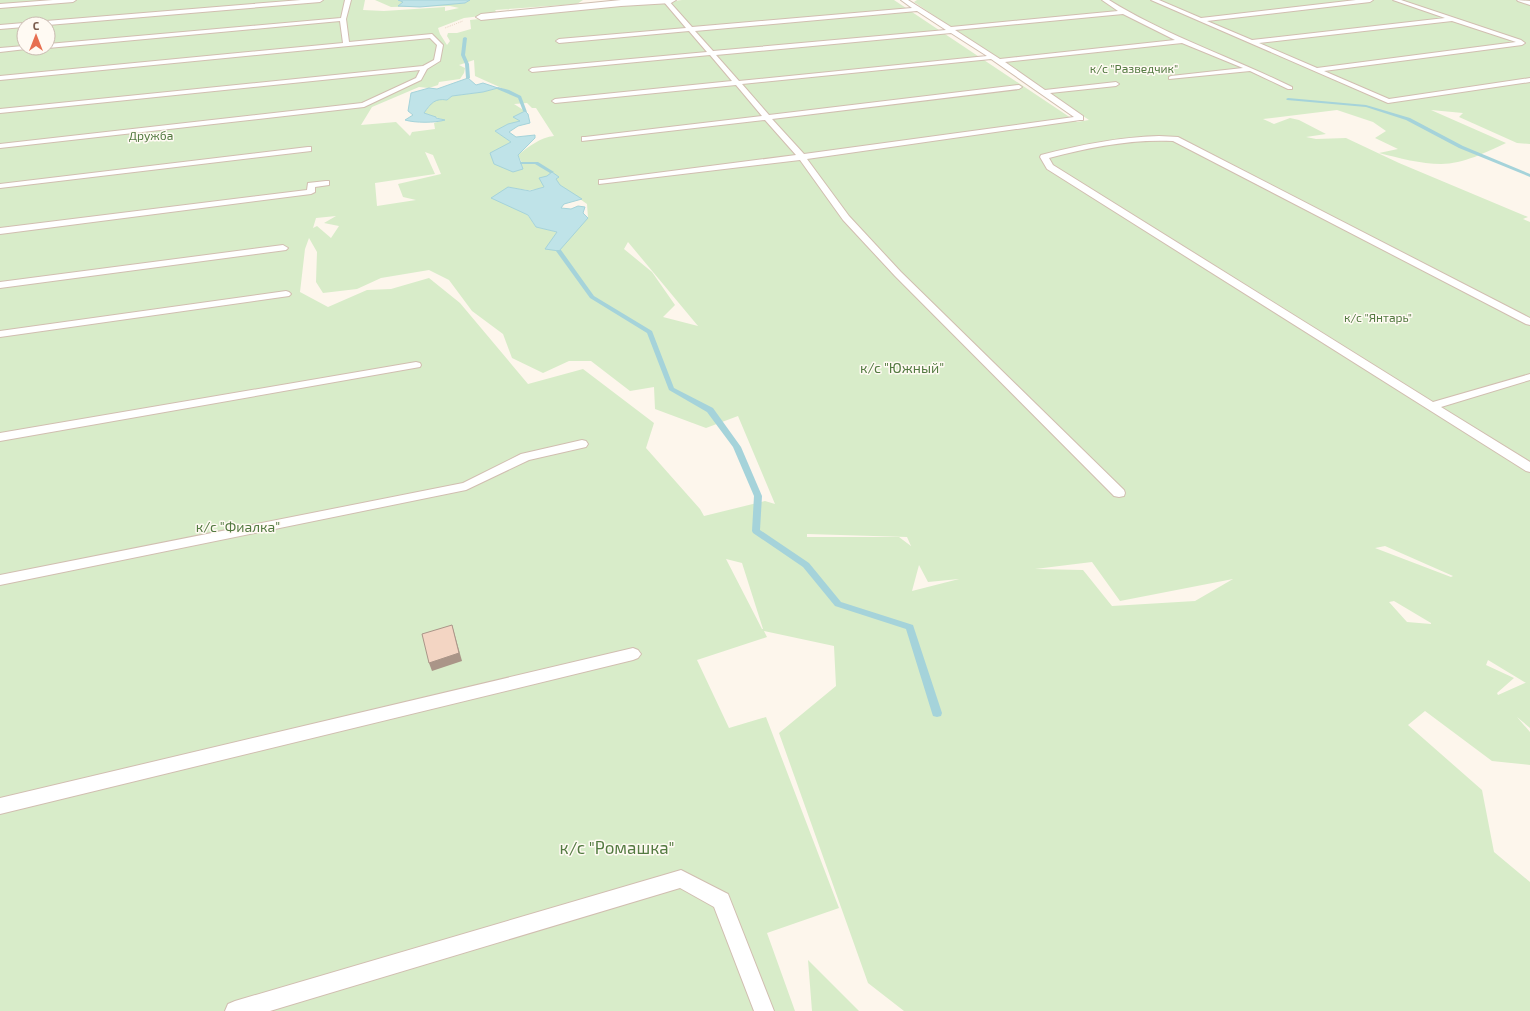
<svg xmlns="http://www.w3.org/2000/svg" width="1530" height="1011" font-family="'Exo 2',sans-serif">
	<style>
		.green { fill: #d8ecc9; fill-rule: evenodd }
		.water { fill: #bfe3e8; stroke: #a5d3da }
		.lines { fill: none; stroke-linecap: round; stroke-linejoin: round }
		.stream { fill: #a5d3da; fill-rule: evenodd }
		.lane-casing { stroke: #d1beb0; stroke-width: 2 }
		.street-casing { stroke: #d1beb0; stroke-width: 2 }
		.path { stroke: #d9b8a5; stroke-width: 1; stroke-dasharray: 0.5 1.5; stroke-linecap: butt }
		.lane { fill: #fff; fill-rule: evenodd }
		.street { fill: #fff; fill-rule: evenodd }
		.shaded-wall { fill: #aa9588 }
		.building { fill: #f3d5c3; stroke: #aa9588 }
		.labels { text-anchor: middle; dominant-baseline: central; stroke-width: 3; stroke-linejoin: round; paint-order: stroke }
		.far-park-label { font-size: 12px; fill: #537a41; stroke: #fffaf3 }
		.park-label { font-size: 14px; fill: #537a41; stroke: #fffaf3 }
		.near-park-label { font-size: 17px; fill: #537a41; stroke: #fffaf3 }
	</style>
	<rect width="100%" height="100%" fill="#fdf6ec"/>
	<path class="green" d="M0 0H365L363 10 384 11 445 7V11L459 8 450 6 391 7 375 0H398L403 2 398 6 465 3 470 0H583L577 4 495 10 498 14 464 18 438 28 440 34 447 45 450 41 447 36 448 33H457L471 29 470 20 623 4 668 2 682 0H894L1077 122 1089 120 914 2 917 0H1530V144L1517 143 1459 117 1463 113 1431 110 1506 143C1487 152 1463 164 1441 164 1421 164 1399 158 1379 153L1398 149 1375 138 1386 131 1373 122 1337 110 1263 119 1274 124 1290 118 1299 120 1326 134 1306 137 1316 139 1346 138 1399 163 1528 217 1523 219 1530 222V728L1517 717 1530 732V765L1492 761 1425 711 1408 725 1482 790 1494 852 1530 882V1011H904L868 983 779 733 836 686 834 646 764 631 767 637 697 660 729 728 766 717 839 908 767 933 795 1011H0ZM24 24H48V48H24ZM474 60 475 76 506 90 498 88 483 92 452 96 447 100C433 97 432 103 424 113L444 120 434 123 435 129 412 132 410 136 396 122 361 125 372 107 419 87 429 88 438 85 439 82 460 79 464 73 465 68 459 65ZM527 103 532 108H536L554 136C541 137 528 147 518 155L522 163 490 154 511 142 495 131 508 124 521 121 515 118 525 111 514 104ZM425 152 433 155 441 174 398 184 403 197 416 200 377 206 375 183 435 174ZM559 177 556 179 560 185 587 204 588 218 557 232 536 227 508 187C534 192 537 192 559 177ZM336 216 324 223 339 226 331 238 317 226 313 228 316 218ZM309 238 317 252 316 282 323 293 357 289 381 278 429 270 449 280 472 311 503 334 512 358 543 373 569 361H591L630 391 654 387 655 409 706 428 738 416 775 504 765 501 704 516 700 509 646 448 654 423 583 369 528 384 460 303 429 278 391 289 367 290 328 307 300 292 305 249ZM628 242 698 326 663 317 675 305 652 272 624 249ZM807 534 907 537 911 546 899 537H807ZM1385 546 1453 576 1451 577 1375 548ZM726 559 742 563 763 629H762ZM1092 562 1120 601 1233 579 1195 601 1112 606 1083 570 1035 569ZM919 565 928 582 959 579 912 591ZM1394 601 1431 623V624L1407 622 1389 602ZM1488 660 1526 683H1525L1498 695 1497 693 1514 678 1486 665Z
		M808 960 859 1011H812Z"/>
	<path class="water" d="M398 0H470L465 3 420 7 398 6 403 2Z
		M468 78 476 85 483 83 498 88 483 92 452 96 447 100C435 98 431 103 424 113L436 117V118L445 120C435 123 415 123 405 120L413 115 408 111 411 93 429 88 437 89Z
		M525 111 528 114 530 123 518 126 509 132 516 137 535 135V138L518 155 523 169 513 172 494 164 490 153 511 142 495 131 508 124 520 121 513 117Z
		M552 172 559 177 556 179 560 185 582 199 564 204 561 208 571 209 578 206 585 207 583 213 588 218 559 251 545 249 557 232 536 227 528 215 491 198 508 187 530 191 544 187 539 178 547 176Z"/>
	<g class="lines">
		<path class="stream" d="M465 37 467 38 465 55 469 64 470 78 468 79 466 78 465 64 461 55 463 38Z
			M498 87 509 90 521 96 527 112 523 111 518 98 497 89Z
			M1288 98 1366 105 1410 118 1463 146 1530 174V177L1459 148 1406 120 1366 107 1287 100 1286 99Z
			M520 162H538L554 172 550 173 535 164H520Z
			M557 250H561L594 296 652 331 674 388 713 408 741 447 762 496 760 530 809 563 841 602 913 625 942 713 941 716 937 717 933 716 932 713 906 629 835 606 803 567 753 533 752 531 754 496 733 447 707 412 669 390 647 333 590 298 556 251Z"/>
		<defs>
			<path id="lane" d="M53 0H76L73 2 0 8V4Z
				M301 0H323L320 2 48 25 31 24 34 22Z
				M345 0H351L346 19 349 42 432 34 443 45 440 61 427 69 421 80 364 107 0 148V144L362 103 416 78 420 70 0 113V109L423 66 434 60 437 45 430 38 0 80V76L343 43 340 21 48 48V44L341 18Z
				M664 0H668L692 27 912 8 901 0H908L951 27 1118 11 1102 0H1109C1167 36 1231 57 1292 87V89H1288L1250 71 1169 79V77L1171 76 1243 68 1182 43 1005 62 1045 90 1116 82 1119 84 1116 86 1050 93 1083 116V120H1080L807 159 849 216 901 272 1124 490 1125 493 1124 496 1119 497 1114 496 895 276 843 220 800 160 599 184V180H602L796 155 765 120 582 141V137H585L762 116 736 85 555 103 552 101 555 99 732 81 710 55 532 72 529 70 532 68 707 52 689 31 559 43 556 41 559 39 686 28 664 2ZM917 11 946 30 713 51 695 31ZM1123 14 1175 40 1000 59 955 30ZM951 33 987 56 739 81 716 55ZM991 59 1074 117 804 154 772 119 1019 89 1022 87 1019 85 769 115 742 84Z
				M1151 0H1159L1201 18 1356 0H1373L1370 2 1207 21 1252 40 1445 18 1393 0H1401L1521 40 1525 43 1522 45 1324 71 1389 99 1530 78V82L1388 103ZM1452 21 1516 42 1317 68 1259 43Z
				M1517 0 1530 1V5L1518 1Z
				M24 23 26 24H24V27L0 29V25Z
				M24 46V48H27L26 49 0 52V48Z
				M1159 136 1178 137 1530 318V325L1526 324 1173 141C1131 139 1090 147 1049 158L1053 165 1433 402 1530 374V380L1441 407 1530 462V472L1526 471 1047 169 1040 157 1041 155C1080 145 1119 137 1159 136Z
				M308 147H311V151L0 188V184Z
				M326 181H329V185L315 187V192L311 194 0 234V228L307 190 308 183Z
				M283 245 288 248 286 250 0 288V282Z
				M286 291 289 292 291 294 289 296 0 337V331Z
				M416 362 420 363 421 365 420 367 0 441V433Z
				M582 440 586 441 588 444 586 447 529 460 466 490 0 585V575L463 483 521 454Z
				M633 648 638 650 641 654 638 658 633 660 0 814V798Z
				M681 870 728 894 774 1011H754L714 907 680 888 270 1011H225L228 1004 235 1001Z"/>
			<path id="street" d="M621 0H676L671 3 621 6 481 20 476 17 481 14Z"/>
		</defs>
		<use href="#lane" class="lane-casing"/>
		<use href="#street" class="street-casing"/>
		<path class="path" d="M445 28 463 21"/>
		<use href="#lane" class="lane"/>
		<use href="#street" class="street"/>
	</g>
	<path class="shaded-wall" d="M452 625 462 661 432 671 429 663Z"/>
	<path class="building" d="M452 625 459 653 429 663 422 634Z"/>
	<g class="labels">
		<g class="far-park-label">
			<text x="1134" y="68">к/с "Разведчик"</text>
			<text x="151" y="135">Дружба</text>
			<text x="1378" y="317">к/с "Янтарь"</text>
		</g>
		<g class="park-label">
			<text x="902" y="367">к/с "Южный"</text>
			<text x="238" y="526">к/с "Фиалка"</text>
		</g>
		<g class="near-park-label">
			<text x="617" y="847">к/с "Ромашка"</text>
		</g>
	</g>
	<g transform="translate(36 36)"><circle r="19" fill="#fffaf3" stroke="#cabbb1"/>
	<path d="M0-3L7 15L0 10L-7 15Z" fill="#e76f51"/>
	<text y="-6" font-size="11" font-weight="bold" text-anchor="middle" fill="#7a5c4d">С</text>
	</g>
</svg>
